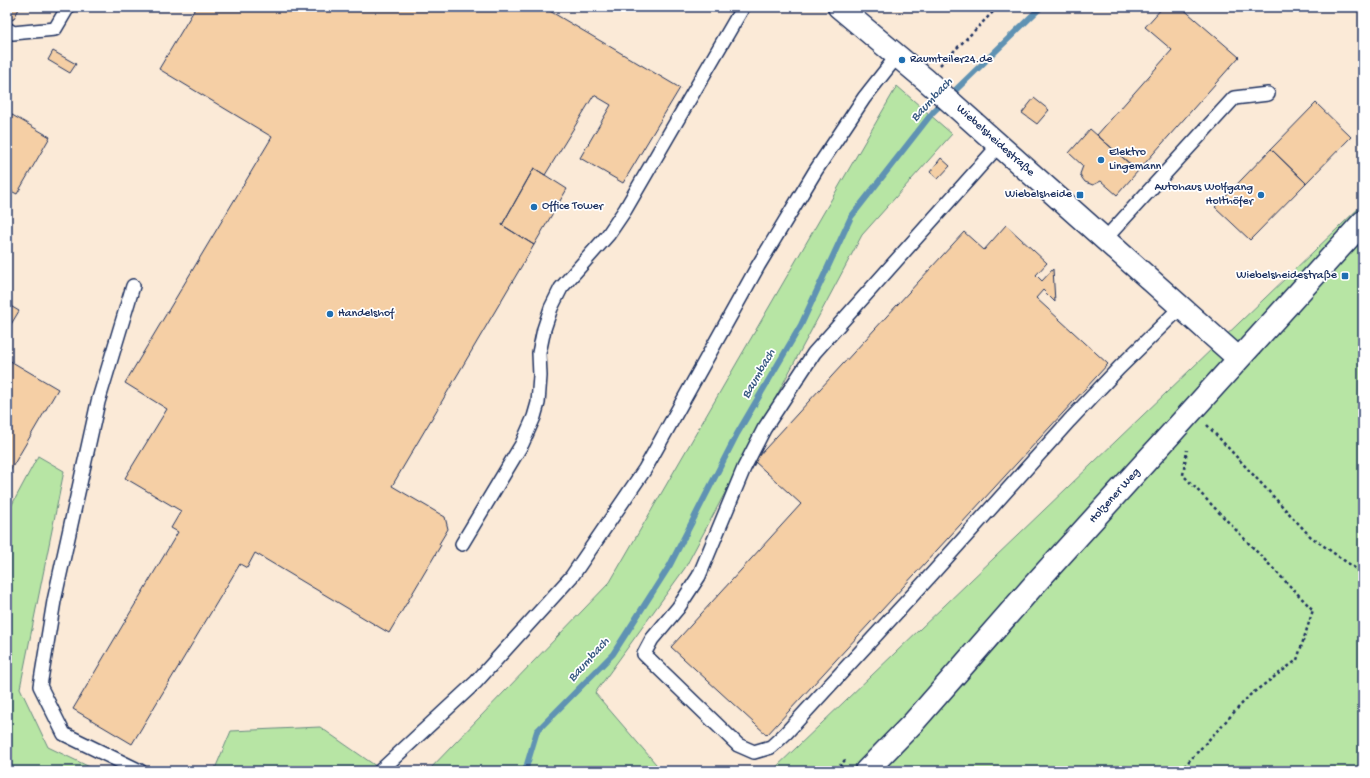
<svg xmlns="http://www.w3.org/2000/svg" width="1370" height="778" font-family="'Gochi Hand',sans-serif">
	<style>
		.built { fill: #fbead7 }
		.green { fill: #b7e5a4; stroke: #698a81 }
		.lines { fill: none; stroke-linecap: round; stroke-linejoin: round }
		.stream { stroke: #5e92b3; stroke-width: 6 }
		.building { fill: #f5cfa5; stroke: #1b2f5e }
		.lane-casing { stroke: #1b2f5e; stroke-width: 16 }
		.street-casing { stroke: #1b2f5e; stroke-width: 25 }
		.secondary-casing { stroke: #1b2f5e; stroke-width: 25 }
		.path { stroke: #1b2f5e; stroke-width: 2.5; stroke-dasharray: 3 3; stroke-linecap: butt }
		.lane { stroke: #fff; stroke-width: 13 }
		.street { stroke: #fff; stroke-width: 22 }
		.secondary { stroke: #fff; stroke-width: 22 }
		.poi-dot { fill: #1f6fb2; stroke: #fff; stroke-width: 1.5 }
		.labels { text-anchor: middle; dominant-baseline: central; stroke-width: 3.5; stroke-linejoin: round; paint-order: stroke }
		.poi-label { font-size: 12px; fill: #1b2f5e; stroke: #fff; text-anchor: start }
		.street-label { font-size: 12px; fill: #1b2f5e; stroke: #fff }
		.water-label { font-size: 13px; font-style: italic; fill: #375881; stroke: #fff }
	</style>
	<rect width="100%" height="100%" fill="#fdf5ed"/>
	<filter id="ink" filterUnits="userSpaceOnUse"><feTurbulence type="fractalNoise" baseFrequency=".025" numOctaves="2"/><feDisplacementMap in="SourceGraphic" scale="8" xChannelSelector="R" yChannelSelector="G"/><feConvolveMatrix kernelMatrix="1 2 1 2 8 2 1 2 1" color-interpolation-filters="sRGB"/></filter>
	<g filter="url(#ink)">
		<path class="built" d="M7 7H1363V204L772 771H7Z"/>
		<path class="green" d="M897 86 952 134 862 235 685 568 595 693 662 771H428L610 582Z
			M1363 204V771H772Z
			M38 456 64 471 20 688 48 747 98 771H12L7 769V514Z
			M320 727 383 771H214L231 731Z"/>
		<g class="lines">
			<path class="stream" d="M525 771 537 731 613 654 670 565 737 434 801 325 851 217 933 112 1041 7"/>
		</g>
		<path class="building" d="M7 7H20L13 20 7 17Z
			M196 7H543L680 88 623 183 580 158 611 105 594 95 545 175 534 168 502 225 534 245 392 486 445 517 448 529 439 544 441 545 389 633 255 553 247 568 240 564 132 744 73 709 178 532 171 528 181 511 125 478 167 409 125 383 272 137 159 69Z
			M1163 7H1181L1239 57 1138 171 1097 135 1172 50 1145 27Z
			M53 51 76 64 70 73 48 60Z
			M1034 98 1049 110 1037 124 1022 113Z
			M1316 103 1351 137 1306 183 1271 149Z
			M7 112 50 137 17 194 7 189Z
			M1090 129 1138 171 1117 195 1101 181 1093 185 1085 182 1082 178 1080 174 1083 166 1069 153Z
			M1271 149 1306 183 1250 240 1215 207Z
			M941 158 950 166 938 179 930 172Z
			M534 168 567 189 534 245 502 225Z
			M1006 225 1047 263 1036 275 1042 281 1053 269 1055 302 1043 290 1036 298 1108 364 767 735 671 647 801 504 754 461 964 232 984 250Z
			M7 304 19 311 7 331Z
			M7 359 58 389 7 476Z"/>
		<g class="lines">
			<defs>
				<path id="lane" d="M7 29 13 33 55 29 68 7
					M999 145 814 353 764 429 744 468 699 576 678 608 652 639 644 654 738 745 754 752 771 747 786 733 932 574 1069 421 1119 368 1181 307
					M1105 239 1234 98 1268 94
					M133 286 98 402 54 601 40 686 64 734 140 771
					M462 544 522 444 534 417 538 403 540 376 539 353 544 329 551 308 561 288 608 235 625 210 743 7
					M380 771 476 682 572 576 645 469 758 266 816 170 864 98 897 56"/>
				<path id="street" d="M839 7 926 80 1238 358"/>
				<path id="secondary" d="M866 771 913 723 1033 586 1363 222"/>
			</defs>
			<use href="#lane" class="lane-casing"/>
			<use href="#street" class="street-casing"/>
			<use href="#secondary" class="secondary-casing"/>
			<path class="path" d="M940 65 998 7
				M1207 425 1310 536 1363 574
				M835 771 846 759
				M1180 771 1250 695 1297 660 1313 610 1183 475 1187 450"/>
			<use href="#lane" class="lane"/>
			<use href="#street" class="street"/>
			<use href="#secondary" class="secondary"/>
		</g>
	</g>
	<g class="poi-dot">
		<circle cx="902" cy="60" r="4"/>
		<circle cx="1101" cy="160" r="4"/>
		<rect x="1076" y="191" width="8" height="8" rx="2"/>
		<circle cx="1261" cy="195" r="4"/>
		<circle cx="534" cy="207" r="4"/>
		<rect x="1341" y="272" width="8" height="8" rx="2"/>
		<circle cx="330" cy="314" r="4"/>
	</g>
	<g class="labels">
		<g class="poi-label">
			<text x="910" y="60">Raumteiler24.de</text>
			<text x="1109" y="153">Elektro<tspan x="1109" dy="14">Lingemann</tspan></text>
			<text x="1253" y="188" text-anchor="end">Autohaus Wolfgang<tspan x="1253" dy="14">Holthöfer</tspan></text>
			<text x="1072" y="195" text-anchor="end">Wiebelsheide</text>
			<text x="542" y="207">Office Tower</text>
			<text x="1337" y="276" text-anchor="end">Wiebelsheidestraße</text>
			<text x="338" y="314">Handelshof</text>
		</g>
		<g class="street-label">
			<text transform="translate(995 141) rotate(42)">Wiebelsheidestraße</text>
			<text transform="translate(1115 496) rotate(-48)">Holzener Weg</text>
		</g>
		<g class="water-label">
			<text transform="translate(932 100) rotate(-47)">Baumbach</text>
			<text transform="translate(759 374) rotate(-60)">Baumbach</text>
			<text transform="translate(589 660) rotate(-48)">Baumbach</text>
		</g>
	</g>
	<rect width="1370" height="778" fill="none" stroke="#fff" stroke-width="24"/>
	<rect x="12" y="12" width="1346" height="754" fill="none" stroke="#1b2f5e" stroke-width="1.5" filter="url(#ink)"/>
</svg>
